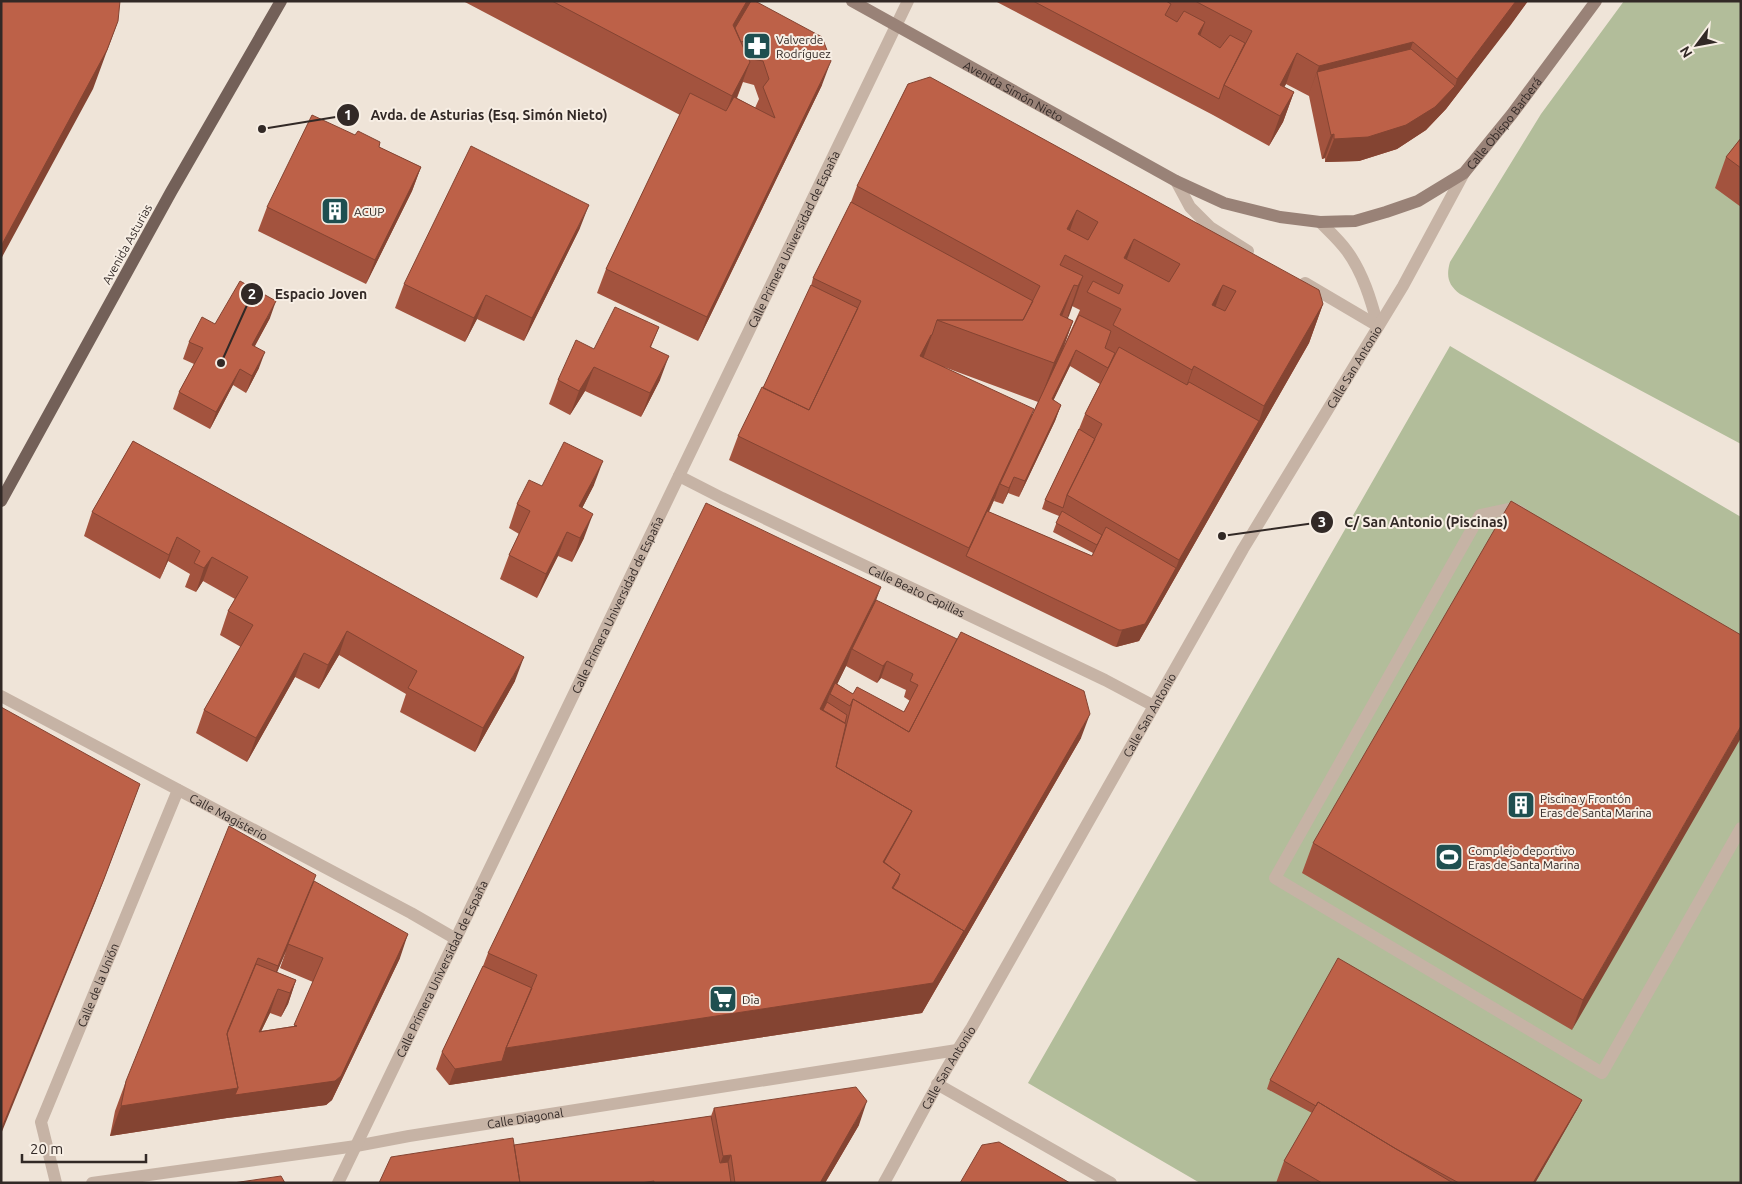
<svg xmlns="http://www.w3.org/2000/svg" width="1742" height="1184" font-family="Ubuntu,sans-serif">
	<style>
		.green { fill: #b2bd9a }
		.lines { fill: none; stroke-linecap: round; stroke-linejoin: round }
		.service { stroke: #c6b3a5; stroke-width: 12 }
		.minor { stroke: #c6b3a5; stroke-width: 12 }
		.secondary { stroke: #998277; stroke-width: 12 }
		.primary { stroke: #736058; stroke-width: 12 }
		.wall { fill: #a3533e; fill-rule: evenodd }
		.shaded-wall { fill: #844432 }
		.building { fill: #bd6148; stroke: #844432; fill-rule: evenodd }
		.labels { text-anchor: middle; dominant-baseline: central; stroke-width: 4; stroke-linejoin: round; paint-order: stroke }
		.poi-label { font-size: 12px; fill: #322926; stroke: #f7eee4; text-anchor: start }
		.street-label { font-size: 12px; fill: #322926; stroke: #f7eee4 }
		.leader { fill: none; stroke: #322926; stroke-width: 2 }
		.callout-dot { fill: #322926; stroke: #f7eee4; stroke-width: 2 }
		.mark-label { font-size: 15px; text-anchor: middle; font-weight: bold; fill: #fff }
		.callout-label { font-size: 14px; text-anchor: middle; font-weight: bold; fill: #322926; stroke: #f7eee4; stroke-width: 4; stroke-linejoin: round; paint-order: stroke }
	</style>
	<rect width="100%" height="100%" fill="#efe4d8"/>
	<path class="green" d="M1624 1H1741V444L1460 294C1448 285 1446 276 1450 262L1541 114Z
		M1450 346 1741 517V1183H1200L1028 1083Z"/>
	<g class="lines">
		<path class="service" d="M1521 512 1513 508 1480 515 1275 878 1602 1073 1741 828"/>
		<g class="minor">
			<path d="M1176 181 1190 207 1210 227 1248 251"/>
			<path d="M1320 222C1329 231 1339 240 1347 251 1363 273 1371 300 1378 326"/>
			<path d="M1305 283 1378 326"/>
			<path id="s1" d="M679 476 722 498 1105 680 1154 706"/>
			<path id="s2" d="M1 696 411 913 456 939"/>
			<path d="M937 1084 1111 1183"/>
			<path id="s3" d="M56 1183 41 1122 178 790"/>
			<path id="s4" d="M92 1183 356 1146 409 1136 957 1050"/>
			<path id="s5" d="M338 1183 908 1"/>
			<path id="s6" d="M884 1183C913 1131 939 1077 972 1027L1243 549 1403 286 1464 173"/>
		</g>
		<path class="secondary" id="s7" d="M852 1 1176 181 1224 203 1280 217 1320 222 1355 221 1386 212 1418 201 1464 173 1512 114 1596 1"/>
		<path class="primary" d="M1 501 171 192 281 1"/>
	</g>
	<path class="wall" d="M463 1H755L822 85 698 341 597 293 606 269 680 115ZM743 82 754 85 759 99 755 108 737 98Z
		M995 1H1528L1446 109 1426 130 1397 149 1359 161 1325 162V158L1322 159 1309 96 1286 84 1284 87 1294 92 1283 122 1269 146 1213 115Z
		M908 84 1323 304 1309 343 1139 641 1116 647 1113 646 729 460 738 436 763 388 811 286 813 278 851 202 857 186ZM1072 306 1080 310 1063 348 1073 321 1067 318ZM1070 366 1100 384 1085 414 1079 429 1045 500 1042 509 1059 516 1053 532 1093 553 1092 556 989 512 995 498 994 501 1003 504 1008 493 1019 497 1055 421 1061 405 1053 400ZM944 367 1038 402 1032 415Z
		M1741 138V207L1715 188 1726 157Z
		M379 147 421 167 412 191 366 284 258 231 267 207Z
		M580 228 524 341 477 319 465 342 395 308 404 284Z
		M270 318 255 346 259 368 246 393 233 385 210 429 173 409 179 392 194 364 183 359 189 342 215 324Z
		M659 327 651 347 660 380 641 417 585 391 570 415 549 404 558 380 594 349Z
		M133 441 515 681 475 752 400 712 406 694 339 655 319 689 295 677 247 762 196 733 204 710 241 647 220 635 228 611 235 599 203 581 196 592 185 587 190 574 168 561 160 579 84 536 92 512Z
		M594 485 582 508 584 538 572 562 558 556 537 598 500 579 509 555 519 534 509 528 517 504 542 486Z
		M876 601 1081 738 922 1013 449 1085 436 1069 442 1052 483 966 488 953ZM847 664 846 666 877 683 881 678 906 690 904 697 910 701 904 712 853 694 837 684Z
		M1741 635 1572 1030 1302 873 1313 843Z
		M314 881 400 958 332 1100 326 1105 227 1118 110 1136 115 1111 126 1081ZM286 951 280 968 313 982 294 1026 261 1031 270 1013 281 1017 288 1004 296 980 277 972Z
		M1270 1080 1582 1100 1578 1108 1535 1183H1276L1284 1161 1312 1113 1267 1089Z
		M714 1108 859 1125 825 1183H379L514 1145 711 1116Z"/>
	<path class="shaded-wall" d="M747 1H751L731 45 733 25Z
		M1516 1H1519L1510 26 1446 109 1426 130 1397 149 1359 161 1325 162 1334 139 1455 86 1457 79Z
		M1519 1H1528L1510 26Z
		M118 21 93 89 1 259V246Z
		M1205 22 1199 39 1198 34Z
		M1413 42 1402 73 1317 72 1308 96 1319 66Z
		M1297 53 1286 84 1272 111 1280 85Z
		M831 61 822 85 698 341 707 317Z
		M750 62 735 102 718 135 732 96Z
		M1294 92 1283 122 1269 146 1280 116Z
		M1334 134 1325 158 1322 159 1331 135Z
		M421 167 412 191 366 284 375 260Z
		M589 205 580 228 524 341 532 318Z
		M1077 210 1063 250 1067 229Z
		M1134 239 1120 279 1124 258Z
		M1083 276 1069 316 1064 326 1078 286Z
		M1074 285 1059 324 1060 315Z
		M1223 285 1209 325 1212 305Z
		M486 295 477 319 465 342 474 318Z
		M276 301 270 318 246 362 252 345Z
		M1323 304 1309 343 1139 641 1116 647 1122 630 1176 568 1179 560 1259 421 1264 406Z
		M1073 321 1059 360 1039 402 1054 363Z
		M931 335H932L923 359 920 356Z
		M1076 350 1070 366 1046 416 1052 399Z
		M265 352 259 368 246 393 252 376Z
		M669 356 660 380 641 417 650 393Z
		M1194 366 1180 406 1178 409 1192 370Z
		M594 367 585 391 570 415 579 391Z
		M240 369 233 385 210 429 216 412Z
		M1061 405 1055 421 1019 497 1025 481Z
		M1034 409 1000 484 995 498 967 556H966L960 572 969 548Z
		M603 461 594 485 571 530 579 506Z
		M1014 477 1008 493 1003 504 1009 488Z
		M593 514 584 538 572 562 580 538Z
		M567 532 558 556 537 598 546 574Z
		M177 537 168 561 160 579 169 555Z
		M212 557 203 581 196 592 204 568Z
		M881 587 870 617 852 649 847 664 832 695 830 694 824 710 813 731 820 709Z
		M347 631 339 655 319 689 328 665Z
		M304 653 295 677 247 762 256 738Z
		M524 657 515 681 475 752 483 728Z
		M887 661 881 678 877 683 883 666Z
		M1090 714 1081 738 922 1013 449 1085 455 1069 506 1048 933 983Z
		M1741 726V738L1572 1030 1583 1000Z
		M140 784 95 903 1 1134V1130Z
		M912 811 901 841 884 871 883 862Z
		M316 875 286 951 267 996 278 966Z
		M408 934 400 958 332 1100 326 1105 227 1118 110 1136 121 1106 238 1088Z
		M296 980 288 1004 281 1017 290 993Z
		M278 989 270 1013 250 1055 259 1032Z
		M1582 1100 1578 1108 1535 1183H1533Z
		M867 1101 859 1125 825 1183H820Z
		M731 1155 722 1179 714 1180 723 1156Z"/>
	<path class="building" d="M1 1H120L118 21 107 50 1 246Z
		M552 1H747L733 25 750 62 732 96Z
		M751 1H755L822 37 831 61 707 317 606 269 690 93 726 111 734 97 775 118 763 87 769 79 763 61 752 59 744 41 741 42 735 28Z
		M1033 1H1166L1171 4 1165 15 1177 22 1184 11 1205 22 1198 34 1220 48 1230 35 1245 43 1224 85 1219 99Z
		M1195 1H1516L1457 79 1413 42 1319 66 1297 53 1280 85 1294 92 1280 116 1224 85 1252 31Z
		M1411 49 1455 86 1435 107 1406 125 1368 137 1334 139V134L1331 135 1317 72Z
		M930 77 1319 290 1323 304 1264 406 1194 366 1192 370 1113 325 1121 309 1087 292 1093 281 1119 294 1123 285 1065 255 1060 265 1083 276 1078 286 1074 285 1060 315 1073 321 1054 363 937 320H1023L1040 286 857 186 908 84ZM1077 210 1098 222 1088 240 1067 229ZM1134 239 1180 264 1169 282 1124 258ZM1223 285 1236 291 1225 311 1212 305Z
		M312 115 355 135 358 131 380 142 379 147 421 167 375 260 267 207Z
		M1741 138V168L1726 157Z
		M471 146 589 205 532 318 486 295 474 318 404 284Z
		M851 202 1033 301 1023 320H937L932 335H931L920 356 1034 409 969 548 738 436 762 387 809 410 861 301 813 278Z
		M240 281 276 301 252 345 265 352 252 376 240 369 216 412 179 392 203 348 189 342 202 317 215 324Z
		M811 285 858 308 809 410 763 388Z
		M615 307 659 327 650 347 669 356 650 393 594 367 579 391 558 380 576 340 594 349Z
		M1079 315 1111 331 1105 348 1115 353 1108 368 1076 350 1052 399 1061 405 1025 481 1014 477 1009 488 1000 484Z
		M1119 347 1187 385 1189 382 1259 421 1179 560 1067 495 1102 424 1085 414Z
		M1079 429 1095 439 1067 495 1063 508 1045 500Z
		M133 441 524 657 483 728 408 688 417 671 347 631 328 665 304 653 256 738 204 710 253 625 228 611 248 577 212 557 204 568 194 563 200 551 177 537 169 555 92 512Z
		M564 442 603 461 579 506 593 514 580 538 567 532 546 574 509 555 530 511 517 504 529 480 542 486Z
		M1511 501 1741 635V726L1583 1000 1313 843Z
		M706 503 881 587 820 709 846 724 836 767 912 811 883 862 900 874 892 888 964 931 933 983 506 1048 537 975 488 953Z
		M987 511 1092 556 1106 527 1176 568 1145 624 1122 630H1119L966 556Z
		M1062 511 1102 535 1097 545 1056 523Z
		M876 600 957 639 909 732 853 699 850 706 830 694 835 683 853 694 857 687 904 712 918 685 910 681 913 674 887 661 883 666 852 649Z
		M961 632 1084 691 1090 714 961 937 964 931 893 888 898 880 900 874 884 862 909 817 912 811 836 767 853 699 909 732Z
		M827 702 847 715 845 723 823 710Z
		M1 707 140 784 104 879 1 1130Z
		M229 826 316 875 278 966 258 958 228 1030 227 1034 238 1088 121 1106 126 1081Z
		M314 881 408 934 341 1076 335 1081 235 1095 238 1088 227 1034 256 964 296 980 290 993 278 989 259 1032 297 1026 294 1025 323 958 288 944Z
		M1338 958 1582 1100 1533 1183H1459L1396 1149 1318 1102 1316 1106 1270 1080Z
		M483 966 532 988 506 1048 502 1061 455 1069 442 1052Z
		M856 1087 867 1101 820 1183H735L731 1155 723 1156 714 1108Z
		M1318 1102 1453 1183H1322L1284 1161Z
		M711 1116 720 1163 728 1162 731 1183H654V1181L641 1183H520L514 1145Z
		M513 1138 520 1183H379L391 1157Z
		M999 1142 1070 1183H960L982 1145Z
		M281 1176 285 1183H233Z"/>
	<defs>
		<symbol id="pharmacy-square" viewBox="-11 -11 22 22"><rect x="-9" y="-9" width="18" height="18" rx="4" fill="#1f4f50" stroke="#f7eee4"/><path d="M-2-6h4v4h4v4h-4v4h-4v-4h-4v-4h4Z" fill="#fff"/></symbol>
		<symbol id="building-square" viewBox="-11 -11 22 22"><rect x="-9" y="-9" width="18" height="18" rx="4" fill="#1f4f50" stroke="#f7eee4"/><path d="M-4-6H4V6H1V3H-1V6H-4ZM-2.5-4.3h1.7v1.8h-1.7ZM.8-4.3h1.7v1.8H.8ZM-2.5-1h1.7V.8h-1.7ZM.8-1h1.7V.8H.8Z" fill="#fff"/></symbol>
		<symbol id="stadium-square" viewBox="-11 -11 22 22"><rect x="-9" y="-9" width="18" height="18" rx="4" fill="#1f4f50" stroke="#f7eee4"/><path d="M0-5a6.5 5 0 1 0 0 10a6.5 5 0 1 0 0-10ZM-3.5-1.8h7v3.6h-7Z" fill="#fff"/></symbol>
		<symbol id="supermarket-square" viewBox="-11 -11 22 22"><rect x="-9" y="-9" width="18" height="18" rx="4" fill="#1f4f50" stroke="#f7eee4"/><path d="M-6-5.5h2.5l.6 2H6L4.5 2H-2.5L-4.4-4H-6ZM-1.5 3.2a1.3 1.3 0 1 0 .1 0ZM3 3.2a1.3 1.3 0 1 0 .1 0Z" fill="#fff"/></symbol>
	</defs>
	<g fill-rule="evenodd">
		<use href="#pharmacy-square" x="741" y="30" width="32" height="32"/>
		<use href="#building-square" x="319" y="195" width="32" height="32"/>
		<use href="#building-square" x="1505" y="789" width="32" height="32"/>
		<use href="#stadium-square" x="1433" y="841" width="32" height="32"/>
		<use href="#supermarket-square" x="707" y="983" width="32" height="32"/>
	</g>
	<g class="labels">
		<g class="poi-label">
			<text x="776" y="39">Valverde<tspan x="776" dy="14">Rodríguez</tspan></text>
			<text x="354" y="211">ACUP</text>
			<text x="1540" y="798">Piscina y Frontón<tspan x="1540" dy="14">Eras de Santa Marina</tspan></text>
			<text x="1468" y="850">Complejo deportivo<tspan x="1468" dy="14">Eras de Santa Marina</tspan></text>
			<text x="742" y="999">Dia</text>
		</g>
		<g class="street-label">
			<text stroke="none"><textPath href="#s7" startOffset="185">Avenida Simón Nieto</textPath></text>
			<text stroke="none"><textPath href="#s7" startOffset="740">Calle Obispo Barberá</textPath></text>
			<text stroke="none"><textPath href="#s5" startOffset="1048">Calle Primera Universidad de España</textPath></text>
			<text transform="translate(127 244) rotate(-61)">Avenida Asturias</text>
			<text stroke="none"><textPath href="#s6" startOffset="942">Calle San Antonio</textPath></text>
			<text stroke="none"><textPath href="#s1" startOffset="264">Calle Beato Capillas</textPath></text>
			<text stroke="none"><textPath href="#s5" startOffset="642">Calle Primera Universidad de España</textPath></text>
			<text stroke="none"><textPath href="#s6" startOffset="538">Calle San Antonio</textPath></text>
			<text stroke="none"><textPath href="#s2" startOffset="258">Calle Magisterio</textPath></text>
			<text stroke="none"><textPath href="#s5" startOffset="238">Calle Primera Universidad de España</textPath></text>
			<text stroke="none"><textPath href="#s3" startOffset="211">Calle de la Unión</textPath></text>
			<text stroke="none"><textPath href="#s6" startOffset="132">Calle San Antonio</textPath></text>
			<text stroke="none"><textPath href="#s4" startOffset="438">Calle Diagonal</textPath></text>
		</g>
	</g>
	<path class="leader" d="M262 129L348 115M221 363L252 294M1222 536L1322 522"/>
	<g class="callout-dot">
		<circle cx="262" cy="129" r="5"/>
		<circle cx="221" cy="363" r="5"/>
		<circle cx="1222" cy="536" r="5"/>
		<circle cx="348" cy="115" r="12"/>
		<circle cx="252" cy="294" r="12"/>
		<circle cx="1322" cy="522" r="12"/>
	</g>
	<g class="mark-label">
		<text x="348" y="120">1</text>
		<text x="252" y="299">2</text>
		<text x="1322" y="527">3</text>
	</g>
	<g class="callout-label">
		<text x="489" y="120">Avda. de Asturias (Esq. Simón Nieto)</text>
		<text x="321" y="299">Espacio Joven</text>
		<text x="1426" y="527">C/ San Antonio (Piscinas)</text>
	</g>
	<rect width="1742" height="1184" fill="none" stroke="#322926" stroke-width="5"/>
	<g transform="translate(1697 45) rotate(238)" stroke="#f7eee4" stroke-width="4" paint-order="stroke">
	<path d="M0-4L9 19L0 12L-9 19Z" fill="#322926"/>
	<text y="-8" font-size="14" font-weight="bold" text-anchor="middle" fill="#322926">N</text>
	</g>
	<path d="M22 1154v8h124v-8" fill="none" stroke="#322926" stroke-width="2.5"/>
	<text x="30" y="1154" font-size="15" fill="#322926" stroke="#f7eee4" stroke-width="4" paint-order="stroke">20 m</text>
</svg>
